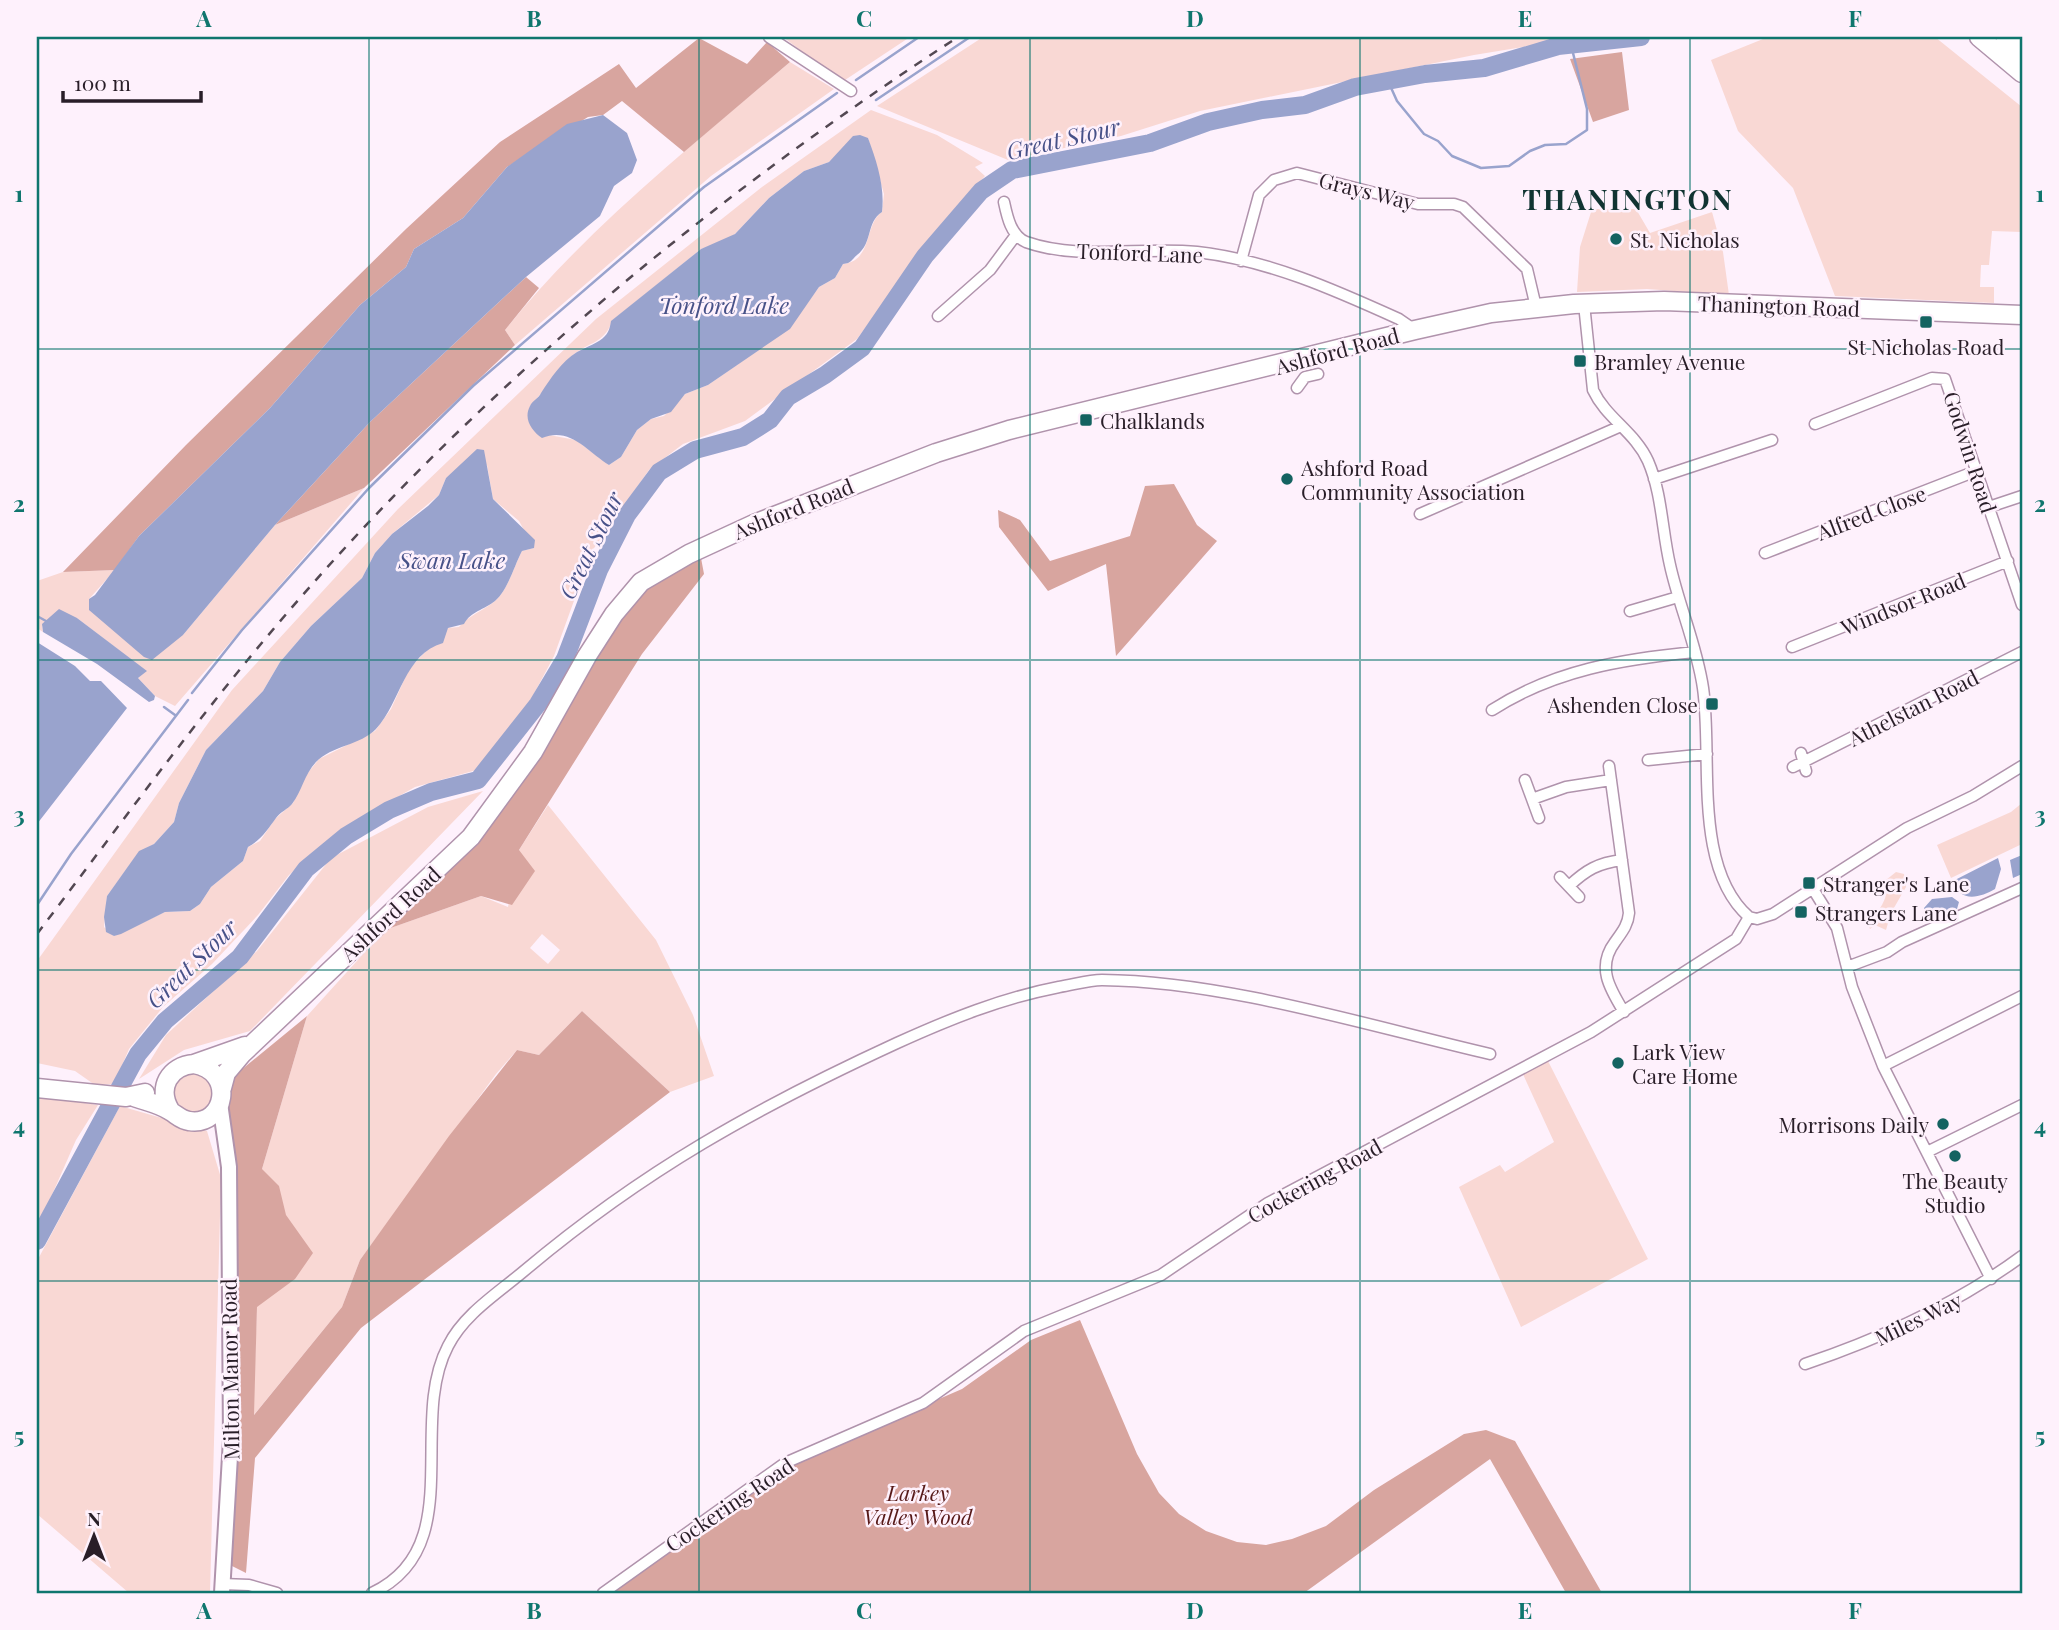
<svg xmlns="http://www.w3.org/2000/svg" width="2059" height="1630" font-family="'Playfair Display',serif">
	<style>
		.green { fill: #f9d8d4; fill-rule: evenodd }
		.forest { fill: #d8a59f }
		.water { fill: #99a3cd }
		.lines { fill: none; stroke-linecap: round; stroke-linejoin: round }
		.stream { stroke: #99a3cd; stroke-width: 2.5 }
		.river { stroke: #99a3cd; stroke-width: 18 }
		.street-casing { stroke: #b093ac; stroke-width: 13 }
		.secondary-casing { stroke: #b093ac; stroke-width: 18 }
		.highway-casing { stroke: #b093ac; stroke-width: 21 }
		.street { stroke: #fff; stroke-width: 10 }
		.secondary { stroke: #fff; stroke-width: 14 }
		.highway { stroke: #fff; stroke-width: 18 }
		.rail { stroke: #534852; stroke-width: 2.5; stroke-dasharray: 9 9; stroke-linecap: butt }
		.grid { fill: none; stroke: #0f766e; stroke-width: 2; stroke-opacity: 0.55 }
		.poi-dot { fill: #146361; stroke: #fef1fc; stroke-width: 2.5 }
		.labels { text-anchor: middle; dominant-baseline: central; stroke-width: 5; stroke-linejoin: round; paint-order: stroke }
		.street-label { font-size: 21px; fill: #291e28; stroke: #fef1fc }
		.poi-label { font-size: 21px; fill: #291e28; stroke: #fef1fc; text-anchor: start }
		.park-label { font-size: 21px; font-style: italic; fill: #571918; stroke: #fef1fc }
		.water-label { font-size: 23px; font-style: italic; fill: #475188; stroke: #fef1fc }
		.district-label { font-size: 28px; font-weight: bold; letter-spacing: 2px; fill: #113432; stroke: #fef1fc }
		.neatline { fill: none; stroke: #0f766e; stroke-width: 2.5 }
		.grid-label { font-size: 23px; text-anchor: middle; font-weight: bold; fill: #0f766e }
	</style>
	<rect width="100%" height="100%" fill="#fef1fc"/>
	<path class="green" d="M783 37H910L842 82Z
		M983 37H1584L1474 55 1200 111 1121 136 1008 160 877 106Z
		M1768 37H1935L2022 107V232L1992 231 1989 265H1981L1980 287H1994V303L1835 296 1793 188 1738 131 1711 60Z
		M790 62 834 89 711 176 515 345 505 330C585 230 692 145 790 62Z
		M871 110 937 135 983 163 975 167 985 176 939 228 857 339 745 421 683 444 649 470 592 551 554 656 528 705 484 768 415 787 341 829 289 875 258 915 212 964 163 1007 129 1049 114 1084 95 1085 75 1071 37 1063V961L232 690 398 509 596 319 762 187ZM868 138 884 194 882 212C864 224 873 261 843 264L835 278 819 287 795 320 777 337 708 385 685 394 664 416 651 419 637 430 621 457 609 465 576 440 549 435 530 406C546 390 555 370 573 355 589 342 605 343 612 321L701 249 722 243 735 234 769 198 804 171 829 162 841 151ZM487 465 493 499 519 521 534 548 522 551C514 566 508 590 495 601 483 611 469 615 459 627L448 628 409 669 391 709 375 731 319 759 303 779 293 803 275 819 260 841 248 847 243 861 211 887 200 904 190 911 165 912 114 936 104 927 107 896 139 852 154 844 174 822 179 803 206 750 263 691 280 662 311 626 362 578 375 553 392 534 439 495 446 478Z
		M1592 209H1636L1650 233 1712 212 1723 252 1729 295 1647 289 1577 292 1580 247Z
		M364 488 175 706 155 696 138 678 146 671 77 618 42 626 43 632 37 628V581L63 572 115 570 89 599 183 635 275 525Z
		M483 791 250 1031 184 1050 139 1079 166 1035 257 951 331 858 428 807Z
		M2022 803V844L1951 878 1937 845 2011 812Z
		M548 805 656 940 693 1015 714 1076 670 1092 582 1011 539 1055 517 1050 496 1074 360 1260 342 1307 253 1416 262 1169 307 1016 385 930 481 896 508 907 519 850ZM542 934 560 950 548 964 530 948Z
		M1896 872 1904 874 1906 887 1891 913 1886 930 1875 925 1870 929 1866 921C1880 914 1890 895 1886 880Z
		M1547 1059 1648 1259 1521 1327 1459 1187 1500 1165 1505 1172 1554 1142 1522 1072Z
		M173 1093a20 20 0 1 1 40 0a20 20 0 1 1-40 0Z
		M37 1096 98 1105 76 1140 37 1229Z
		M120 1106 207 1131 221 1178 210 1593H129L37 1514V1261Z"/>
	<path class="forest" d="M699 38 747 64 767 42 790 62 684 152 622 101 603 115 588 117 507 167 463 218 414 249 406 267 360 305 270 408 139 536 115 570 63 572 186 445 406 229 500 142 619 64 636 88Z
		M1622 52 1629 110 1593 122 1570 59Z
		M526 277 539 288 505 330 515 345 364 488 275 525 370 422Z
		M1174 484 1197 525 1217 541 1116 656 1106 564 1048 591 999 527 998 510 1020 520 1050 561 1130 536 1145 486Z
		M701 558 704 574 642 654 519 850 535 871 512 905 481 896 385 930 478 844 540 754 600 645 637 598 657 581Z
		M582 1011 670 1092 361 1328 255 1458 246 1573 228 1564 235 1451 237 1273 230 1131 225 1107 235 1075 307 1016 262 1169 279 1186 286 1215 313 1253 295 1279 257 1307 254 1415 342 1307 360 1260 449 1136 517 1050 539 1055Z
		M1080 1320 1137 1454 1159 1493 1179 1514 1206 1531 1237 1542 1266 1545 1292 1539 1326 1526 1374 1490 1464 1434 1486 1430 1515 1441 1602 1593H1566L1490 1459 1304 1593H608L787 1465 962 1389 1031 1340Z"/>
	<path class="water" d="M603 115 627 133 637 160 632 173 614 186 600 216 526 277 370 422 275 525 183 635 152 660 144 657 89 610V599L95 595 139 536 270 408 360 305 406 267 414 249 463 218 507 167 567 124Z
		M860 135 868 138C877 162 885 187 882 212 866 222 873 243 857 255 851 260 852 263 843 264L835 278 819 287 790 329 708 385 685 394 671 412 651 419 637 430 621 457 609 465C588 452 570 426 542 438 532 431 523 419 530 406 532 401 539 398 541 393 551 378 561 362 577 352 586 347 599 343 605 336 609 332 610 327 611 321L701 249 735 234 769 198 804 171 829 162 853 136Z
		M477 449 484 450 493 499 535 540 534 548 522 551C514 566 508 590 495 601 484 610 471 611 464 624L448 628 443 643C404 654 401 702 376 729 361 745 331 746 316 762 304 775 302 791 292 804 288 809 280 812 276 818 268 829 261 840 248 847L243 861 211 887 200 904 190 911 165 912 121 934 114 936 106 932 104 917 107 896 139 851 154 844 174 822 179 803 206 750 263 691 280 662 311 626 362 578 375 553 392 534 428 506 439 495 446 478Z
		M59 609 77 618 147 671 138 678 155 696 154 700 149 702 97 664 43 632 42 624Z
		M37 642 75 666 90 681H101L127 708 37 824Z
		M2022 855V874L2013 878 2010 860Z
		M1998 858 2001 869 1995 889C1980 898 1959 903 1953 881Z
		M1952 897 1959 902 1957 909 1933 918 1925 913 1924 908 1932 899Z"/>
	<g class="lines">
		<path class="stream" d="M856 80 919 37
			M1388 81 1397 101 1424 134 1438 141 1452 156 1481 168 1509 166 1530 151 1545 145 1566 144 1587 130V109L1571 45
			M876 100 970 37
			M37 616 46 621
			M192 693 242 630 369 488 473 386 704 187 837 93
			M164 707 175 715
			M37 905 71 854 188 700"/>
		<path class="river" d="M37 1241 138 1054 165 1021 240 957 306 869 346 836 389 810 431 792 478 780 538 704 565 659 599 570 627 515 659 472 695 450 743 437 770 420 788 397 825 375 862 348 925 256 981 191 1012 170 1150 143 1208 122 1262 110 1305 105 1355 87 1425 74 1484 68 1558 46 1641 37"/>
		<defs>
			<path id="street" d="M769 37 851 91
				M1004 202C1007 216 1011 236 1026 242 1080 261 1141 246 1197 252 1268 260 1335 290 1399 319L1415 330
				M1241 261 1259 195 1274 180 1297 173 1418 204H1454L1463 207 1527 269 1536 307
				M1584 304 1593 390C1606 418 1635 432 1648 461 1662 493 1662 531 1670 565 1679 606 1697 646 1703 688 1713 756 1692 867 1749 917
				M938 316 990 270 1016 235
				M1297 388 1305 377 1318 374
				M1815 424 1932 378 1945 379 2022 605
				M1654 479 1772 440
				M1989 507 2022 496
				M1420 514 1621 426
				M1765 553 1976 471
				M1630 611 1678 597
				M1792 647 2008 561
				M1492 710C1554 670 1623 659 1695 652
				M1801 753 1806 771
				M1648 760 1707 754
				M1609 766 1629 913C1628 925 1622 932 1615 942 1596 967 1610 989 1624 1012
				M1793 767 2022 652
				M1525 780 1539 818
				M1532 799 1566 787 1611 780
				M1560 877 1579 897
				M1569 886C1586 870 1598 863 1622 860
				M1813 889 1837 928 1852 987 1883 1066 1991 1279
				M1749 917 1757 919 1773 914 1907 828 1973 796 2022 766
				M1847 967 1887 952 1902 942 2022 888
				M1883 1066 2022 996
				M1927 1152 2022 1105
				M1805 1364C1882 1338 1957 1304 2022 1256
				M222 1584 249 1585 277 1593
				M372 1593C469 1548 407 1424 448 1346 464 1314 498 1293 524 1271 644 1170 756 1108 897 1043 950 1019 1002 998 1059 987 1073 985 1088 980 1102 980 1225 981 1369 1026 1490 1054
				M603 1593 785 1463 923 1403 1024 1331 1161 1275 1268 1203 1591 1032 1736 939 1749 917"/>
			<path id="secondary" d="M220 1103 229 1167 231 1439 222 1593"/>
			<path id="highway" d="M1979 37 2022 73
				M2005 37 2022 51
				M194 1064 245 1046
				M37 1088 126 1097 145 1093
				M222 1088 226 1073 242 1054 471 837 533 752 587 656 614 614 641 582 689 554 754 524 936 453 1009 430 1415 330 1491 313 1574 304 1664 301 2022 315
				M134 1097C145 1101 160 1104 170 1111 177 1115 181 1120 189 1121 226 1127 236 1071 194 1064 169 1066 157 1088 170 1110"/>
		</defs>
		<use href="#street" class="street-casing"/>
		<use href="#secondary" class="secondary-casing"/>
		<use href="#highway" class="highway-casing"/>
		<use href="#street" class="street"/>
		<use href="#secondary" class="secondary"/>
		<use href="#highway" class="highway"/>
		<path class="rail" d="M37 934C116 830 192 725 276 626 471 396 706 201 958 37"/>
	</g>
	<path class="grid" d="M369 37V1593M699 37V1593M1030 37V1593M1360 37V1593M1690 37V1593M37 349H2022M37 660H2022M37 970H2022M37 1281H2022"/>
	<g class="poi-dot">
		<circle cx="1616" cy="239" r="7"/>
		<rect x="1919" y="315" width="14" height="14" rx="3.5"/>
		<rect x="1573" y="354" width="14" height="14" rx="3.5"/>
		<rect x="1079" y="413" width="14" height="14" rx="3.5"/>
		<circle cx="1287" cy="479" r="7"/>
		<rect x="1705" y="697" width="14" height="14" rx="3.5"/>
		<rect x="1802" y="876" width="14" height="14" rx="3.5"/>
		<rect x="1794" y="905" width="14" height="14" rx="3.5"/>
		<circle cx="1618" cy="1063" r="7"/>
		<circle cx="1943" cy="1124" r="7"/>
		<circle cx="1955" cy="1156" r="7"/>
	</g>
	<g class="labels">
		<g class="street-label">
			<text transform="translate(1367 190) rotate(14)">Grays Way</text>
			<text transform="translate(1140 252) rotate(2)">Tonford Lane</text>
			<text transform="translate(1779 305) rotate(2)">Thanington Road</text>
			<text transform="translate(1337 350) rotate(-15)">Ashford Road</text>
			<text transform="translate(1971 452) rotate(72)">Godwin Road</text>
			<text transform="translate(793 508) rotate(-22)">Ashford Road</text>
			<text transform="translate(1871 512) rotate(-21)">Alfred Close</text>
			<text transform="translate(1903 603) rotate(-22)">Windsor Road</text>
			<text transform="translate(1913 707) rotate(-27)">Athelstan Road</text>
			<text transform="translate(390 913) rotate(-43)">Ashford Road</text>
			<text transform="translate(1314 1180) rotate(-29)">Cockering Road</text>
			<text transform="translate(1918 1318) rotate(-26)">Miles Way</text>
			<text transform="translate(229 1369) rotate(-91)">Milton Manor Road</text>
			<text transform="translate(729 1504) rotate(-34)">Cockering Road</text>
		</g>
		<g class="poi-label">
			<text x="1630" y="239">St. Nicholas</text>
			<text x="1926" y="346" text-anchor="middle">St Nicholas Road</text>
			<text x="1594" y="361">Bramley Avenue</text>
			<text x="1100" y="420">Chalklands</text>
			<text x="1301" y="467">Ashford Road<tspan x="1301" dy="24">Community Association</tspan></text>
			<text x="1698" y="704" text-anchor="end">Ashenden Close</text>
			<text x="1823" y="883">Stranger's Lane</text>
			<text x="1815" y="912">Strangers Lane</text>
			<text x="1632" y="1051">Lark View<tspan x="1632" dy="24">Care Home</tspan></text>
			<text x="1929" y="1124" text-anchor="end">Morrisons Daily</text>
			<text x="1955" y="1180" text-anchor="middle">The Beauty<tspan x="1955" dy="24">Studio</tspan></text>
		</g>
		<g class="park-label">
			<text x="918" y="1492">Larkey<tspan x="918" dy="24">Valley Wood</tspan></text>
		</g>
		<g class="water-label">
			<text transform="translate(1063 138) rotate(-13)">Great Stour</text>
			<text x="724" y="304">Tonford Lake</text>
			<text transform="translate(590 545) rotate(-64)">Great Stour</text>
			<text x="452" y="559">Swan Lake</text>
			<text transform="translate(191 963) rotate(-44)">Great Stour</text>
		</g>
		<g class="district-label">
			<text x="1628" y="198">THANINGTON</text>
		</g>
	</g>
	<rect width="2059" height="1630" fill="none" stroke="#fef1fc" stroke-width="77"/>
	<g transform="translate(94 1536)" stroke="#fef1fc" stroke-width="5" paint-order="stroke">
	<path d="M0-5L12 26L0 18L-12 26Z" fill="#291e28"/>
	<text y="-10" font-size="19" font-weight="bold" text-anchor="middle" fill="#291e28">N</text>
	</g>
	<path d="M63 91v10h138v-10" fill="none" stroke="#291e28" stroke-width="3.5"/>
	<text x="74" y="91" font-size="21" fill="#291e28" stroke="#fef1fc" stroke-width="5" paint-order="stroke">100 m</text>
	<rect x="38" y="38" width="1983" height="1554" class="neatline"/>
	<g class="grid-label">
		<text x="204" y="27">A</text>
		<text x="534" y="27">B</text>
		<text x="864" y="27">C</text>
		<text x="1195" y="27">D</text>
		<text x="1525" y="27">E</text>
		<text x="1855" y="27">F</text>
		<text x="19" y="202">1</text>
		<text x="2040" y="202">1</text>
		<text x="19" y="512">2</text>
		<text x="2040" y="512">2</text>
		<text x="19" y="823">3</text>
		<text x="2040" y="823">3</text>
		<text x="19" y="1134">4</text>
		<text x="2040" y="1134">4</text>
		<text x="19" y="1444">5</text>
		<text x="2040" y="1444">5</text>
		<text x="204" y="1619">A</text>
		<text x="534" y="1619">B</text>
		<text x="864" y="1619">C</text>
		<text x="1195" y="1619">D</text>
		<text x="1525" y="1619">E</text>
		<text x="1855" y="1619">F</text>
	</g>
</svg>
